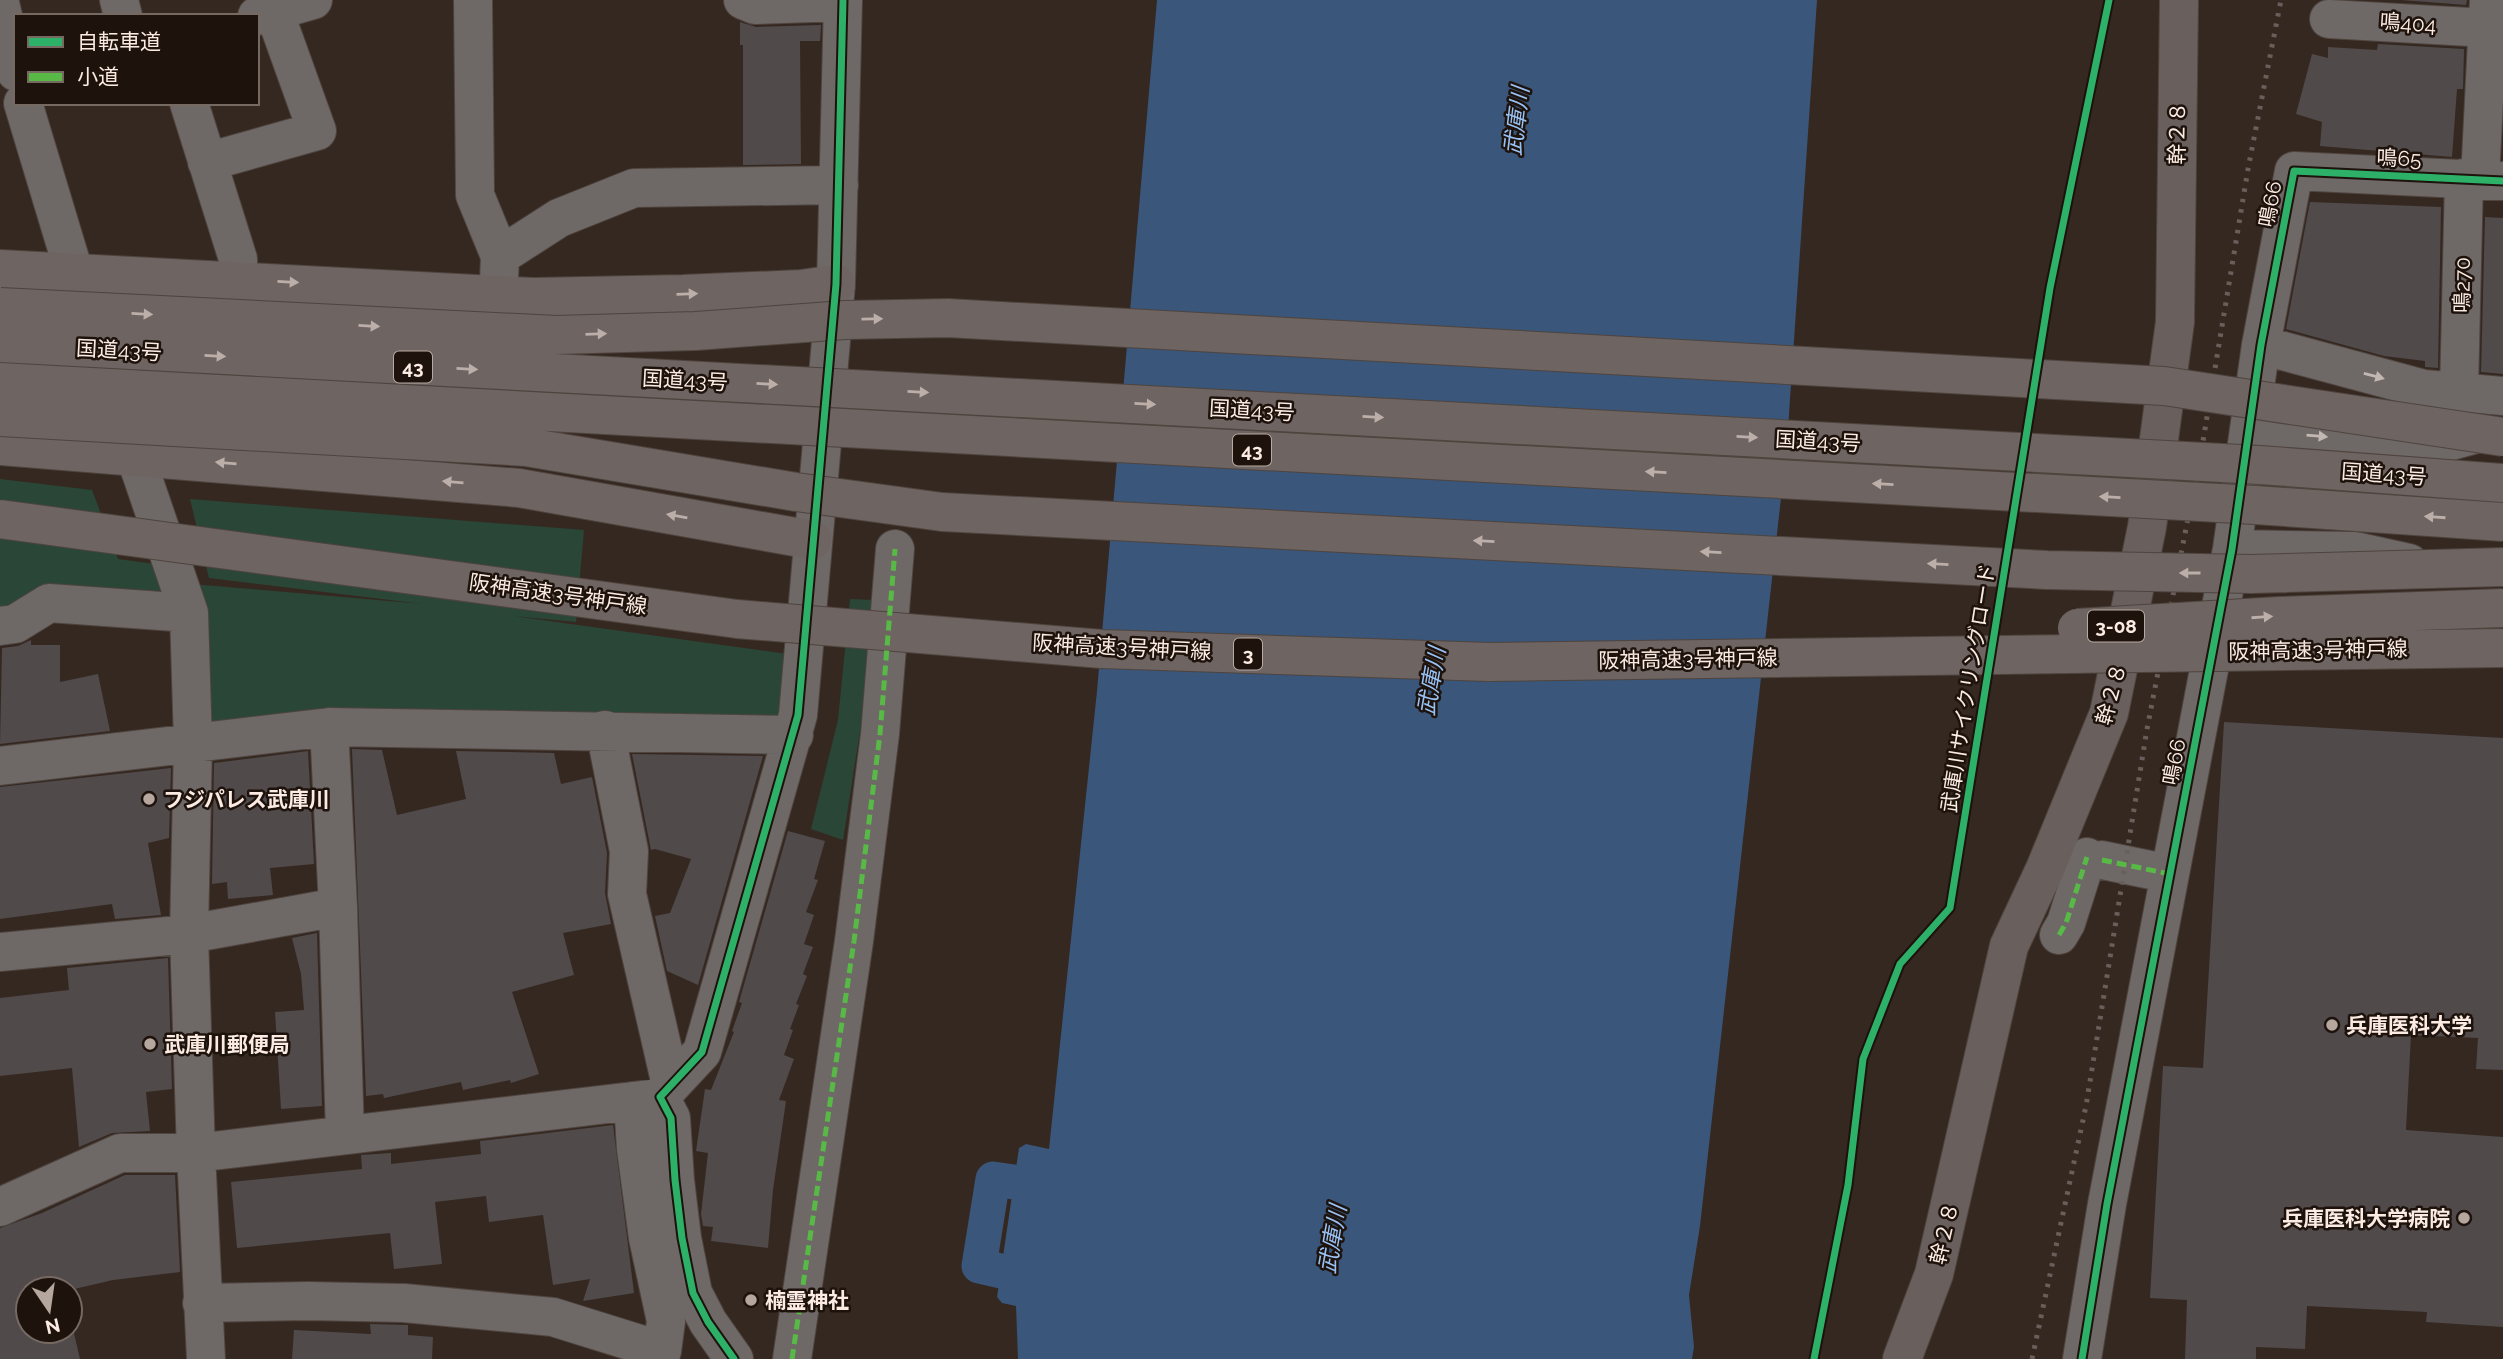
<svg xmlns="http://www.w3.org/2000/svg" width="2503" height="1359" font-family="Raleway,'Noto Sans JP',sans-serif">
	<style>
		.green { fill: #2a4637 }
		.water { fill: #3a567a }
		.lines { fill: none; stroke-linecap: round; stroke-linejoin: round }
		.canal { stroke: #3a567a; stroke-width: 35 }
		.building { fill: #504a4b }
		.street-casing { stroke: #4f443e; stroke-width: 40 }
		.secondary-casing { stroke: #4f443e; stroke-width: 40 }
		.highway-casing { stroke: #4f443e; stroke-width: 40 }
		.street { stroke: #6e6867; stroke-width: 38 }
		.secondary { stroke: #695f5c; stroke-width: 38 }
		.highway { stroke: #6e6461; stroke-width: 38 }
		.rail { stroke: #685f5c; stroke-width: 5; stroke-dasharray: 3.5 7; stroke-linecap: butt }
		.highway-bridge-casing { stroke: #4f443e; stroke-width: 40; stroke-linecap: butt }
		.highway-bridge { stroke: #6e6461; stroke-width: 38 }
		.quiet { stroke: #58b947; stroke-width: 5; stroke-dasharray: 10 5; stroke-linecap: butt }
		.cycleway-casing { stroke: #1d120c; stroke-width: 11 }
		.cycleway { stroke: #2db169; stroke-width: 7 }
		.oneway { fill: #bcaea8 }
		.oneway2 { fill: #c3b7b1 }
		.poi-dot { fill: #b6a79e; stroke: #1d120c; stroke-width: 2.5 }
		.labels { text-anchor: middle; dominant-baseline: central; stroke-width: 5; stroke-linejoin: round; paint-order: stroke }
		.shield { fill: #1d120c; stroke: #b8aaa2; stroke-width: 2 }
		.shield-label { font-size: 19px; font-weight: bold; fill: #fbebe2 }
		.street-label { font-size: 21px; fill: #fbebe2; stroke: #1d120c }
		.poi-label { font-size: 21px; font-weight: bold; fill: #fbebe2; stroke: #1d120c; text-anchor: start }
		.water-label { font-size: 23px; font-style: italic; fill: #98c2f5; stroke: #1d120c }
	</style>
	<rect width="100%" height="100%" fill="#352821"/>
	<path class="green" d="M0 479 92 490 118 559 163 565 168 597 0 615Z
		M190 499 584 530 576 622 513 616 788 654 779 723 207 733 192 584 423 604 209 578Z
		M850 599 874 600 860 731 843 840 811 829 838 720Z"/>
	<path class="water" d="M1157 0H1817L1787 444 1700 1226 1689 1295 1694 1347 1692 1359H1018L1016 1306 1002 1303 997 1297 1019 1148 1026 1144 1049 1149 1097 691Z"/>
	<g class="lines">
		<path class="canal" d="M1001 1271 979 1266 993 1179 1014 1182"/>
	</g>
	<path class="building" d="M2401 0H2467L2466 5Z
		M740 22 756 27 821 25 820 41H800L801 164 743 165V45H740Z
		M2378 44 2464 49 2463 89H2457L2452 157 2320 146 2322 122 2296 114 2312 54 2328 58V47L2377 50Z
		M2310 202 2441 207 2438 368 2425 367V361L2384 356 2286 329Z
		M2485 217 2503 218V374L2481 372Z
		M31 640V645H60V682L98 674 110 731 0 744 2 648 18 646Z
		M2224 722 2503 738V1070L2476 1069 2478 1038 2411 1035 2406 1130 2503 1137V1327L2426 1322 2427 1312 2307 1306 2305 1349 2256 1347V1359H2185L2187 1300 2150 1298 2163 1066 2203 1068Z
		M352 749 382 750 397 815 466 799 456 751 554 753 561 784 592 777 607 853 605 893 611 924 563 933 574 975 512 992 539 1074 511 1083 510 1080 463 1090 461 1082 384 1098 383 1094 366 1096Z
		M308 751 314 864 270 868 273 895 228 899 227 882 212 884 214 763Z
		M632 754 763 756 698 985 667 971 655 916 670 913 691 859 655 849 651 850Z
		M171 768 169 838 148 843 161 915 115 919 112 904 0 919V787Z
		M788 831 825 841 814 879 818 880 806 912 814 915 804 944 813 947 803 974 807 976 796 1004 799 1005 790 1029 793 1030 784 1055 794 1059 779 1100 786 1101 773 1190 768 1248 711 1241 713 1227 703 1226 701 1214 708 1153 696 1151 705 1089 711 1090 734 1032 732 1031 742 1003 739 1002Z
		M317 933 322 1106 281 1109 275 1012 304 1010 301 974 292 938Z
		M168 958 172 1089 146 1092 150 1131 112 1133 79 1147 72 1068 0 1076V998L69 990 67 968Z
		M613 1125 634 1293 583 1301 590 1279 553 1285 543 1215 489 1222 486 1196 435 1202 442 1264 394 1269 390 1233 237 1248 231 1182 362 1169 361 1155 391 1153V1164L481 1154 480 1141Z
		M125 1175H175L180 1272 113 1280 70 1290 28 1289V1331H70V1316L80 1359H0V1228L42 1213Z
		M370 1324 408 1325V1335L433 1337 432 1359H292L294 1330 371 1334Z"/>
	<g class="lines">
		<defs>
			<path id="street" d="M119 0 123 16
				M473 0 475 195 500 256 499 280
				M743 0 755 5 843 2
				M0 3 16 72
				M257 16 313 0
				M2329 19 2487 28
				M23 103 83 302
				M189 103 238 259V279
				M207 162 317 131 270 0
				M2480 179 2489 0
				M500 256 559 218 634 188 839 185
				M2261 345 2424 389 2503 396
				M2459 392 2464 178
				M126 429 189 613 193 743 189 934 196 1153 206 1359
				M2249 431 2433 446 2480 433
				M2232 549 2355 551 2409 563
				M0 626 15 624 49 603 189 613
				M329 727 338 907 345 1135
				M605 730 629 851 627 894 671 1085
				M0 766 329 727 794 735
				M2102 860 2170 874
				M2059 935 2066 923 2087 857
				M0 952 189 934 338 907
				M0 1207 120 1153H196L658 1098
				M202 1303 307 1301 404 1303 553 1317 662 1351 666 1321 648 1238 636 1149 633 1101
				M734 1359 708 1322 693 1293 682 1238 675 1180 671 1118 660 1097 702 1052 798 715 836 284 843 0
				M792 1359 854 941 880 734 895 549
				M2082 1359 2107 1204 2232 549 2261 345 2294 171 2503 181"/>
			<path id="secondary" d="M1902 1359 1934 1274 2009 946 2045 869 2109 713 2147 527 2175 322 2179 0"/>
			<path id="highway" d="M0 269 533 297 683 294 801 289 836 284
				M0 446 519 488 812 540"/>
		</defs>
		<use href="#street" class="street-casing"/>
		<use href="#secondary" class="secondary-casing"/>
		<use href="#highway" class="highway-casing"/>
		<use href="#street" class="street"/>
		<use href="#secondary" class="secondary"/>
		<use href="#highway" class="highway"/>
		<path class="rail" d="M2032 1359 2086 1106 2147 729 2203 441 2248 169 2281 0"/>
		<defs>
			<path id="highway-bridge" d="M0 307 556 335 696 331 845 320 948 318 2164 386 2503 437
				M0 343 2260 465 2503 483
				M0 382 2255 505 2503 522
				M0 417 526 447 796 492 942 512 2047 570 2251 574 2503 567
				M0 519 737 619 1102 649 1489 662 2503 648
				M2077 628 2279 616 2503 608"/>
		</defs>
		<use href="#highway-bridge" class="highway-bridge-casing"/>
		<use href="#highway-bridge" class="highway-bridge"/>
		<path class="quiet" d="M2102 860 2170 874
			M2059 935 2066 923 2087 857
			M792 1359 854 941 880 734 895 549"/>
		<defs>
			<path id="cycleway" d="M734 1359 708 1322 693 1293 682 1238 675 1180 671 1118 660 1097 702 1052 798 715 836 284 843 0
				M1814 1359 1848 1185 1863 1059 1900 964 1950 908 2050 288 2109 0
				M2082 1359 2107 1204 2232 549 2261 345 2294 171 2503 181"/>
		</defs>
		<use href="#cycleway" class="cycleway-casing"/>
		<use href="#cycleway" class="cycleway"/>
	</g>
	<defs><path id="oneway-solid" d="M-6-.8H1V-3.2L6.5 0L1 3.2V.8H-6Z" transform="scale(1.75)"/></defs>
	<g class="oneway">
		<use href="#oneway-solid" transform="translate(288 282) rotate(3)"/>
		<use href="#oneway-solid" transform="translate(687 294) rotate(-2)"/>
		<use href="#oneway-solid" transform="translate(142 314) rotate(3)"/>
		<use href="#oneway-solid" transform="translate(872 319) rotate(-1)"/>
		<use href="#oneway-solid" transform="translate(369 326) rotate(3)"/>
		<use href="#oneway-solid" transform="translate(596 334) rotate(-2)"/>
		<use href="#oneway-solid" transform="translate(215 356) rotate(3)"/>
		<use href="#oneway-solid" transform="translate(467 369) rotate(3)"/>
		<use href="#oneway-solid" transform="translate(767 384) rotate(3)"/>
		<use href="#oneway-solid" transform="translate(918 392) rotate(3)"/>
		<use href="#oneway-solid" transform="translate(1145 404) rotate(3)"/>
		<use href="#oneway-solid" transform="translate(1373 417) rotate(3)"/>
		<use href="#oneway-solid" transform="translate(1747 437) rotate(3)"/>
		<use href="#oneway-solid" transform="translate(226 463) rotate(-175)"/>
		<use href="#oneway-solid" transform="translate(1656 472) rotate(-177)"/>
		<use href="#oneway-solid" transform="translate(453 482) rotate(-175)"/>
		<use href="#oneway-solid" transform="translate(1883 484) rotate(-177)"/>
		<use href="#oneway-solid" transform="translate(2110 497) rotate(-177)"/>
		<use href="#oneway-solid" transform="translate(677 516) rotate(-170)"/>
		<use href="#oneway-solid" transform="translate(2435 517) rotate(-176)"/>
		<use href="#oneway-solid" transform="translate(1484 541) rotate(-177)"/>
		<use href="#oneway-solid" transform="translate(1711 552) rotate(-177)"/>
		<use href="#oneway-solid" transform="translate(1938 564) rotate(-177)"/>
		<use href="#oneway-solid" transform="translate(2190 573) rotate(-180)"/>
		<use href="#oneway-solid" transform="translate(2262 617) rotate(-4)"/>
	</g>
	<g class="oneway2">
		<use href="#oneway-solid" transform="translate(2374 376) rotate(15)"/>
		<use href="#oneway-solid" transform="translate(2317 436) rotate(5)"/>
	</g>
	<g class="poi-dot">
		<circle cx="149" cy="799" r="7"/>
		<circle cx="2332" cy="1025" r="7"/>
		<circle cx="150" cy="1044" r="7"/>
		<circle cx="2464" cy="1218" r="7"/>
		<circle cx="751" cy="1300" r="7"/>
	</g>
	<g class="labels">
		<g class="shield">
			<rect x="394" y="351.5" width="38" height="31" rx="5"/>
			<rect x="1233" y="434.5" width="38" height="31" rx="5"/>
			<rect x="2088" y="610.5" width="56" height="31" rx="5"/>
			<rect x="1234" y="638.5" width="28" height="31" rx="5"/>
		</g>
		<g class="shield-label">
			<text x="413" y="367">43</text>
			<text x="1252" y="450">43</text>
			<text x="2116" y="626">3-08</text>
			<text x="1248" y="654">3</text>
		</g>
		<g class="street-label">
			<text transform="translate(2408 23) rotate(4)">鳴404</text>
			<text transform="translate(2177 133) rotate(-89)">幹２８</text>
			<text transform="translate(2399 158) rotate(2)">鳴65</text>
			<text transform="translate(2270 204) rotate(-79)">鳴66</text>
			<text transform="translate(2462 285) rotate(-89)">鳴270</text>
			<text transform="translate(119 350) rotate(3)">国道43号</text>
			<text transform="translate(685 380) rotate(3)">国道43号</text>
			<text transform="translate(1252 410) rotate(3)">国道43号</text>
			<text transform="translate(1818 441) rotate(3)">国道43号</text>
			<text transform="translate(2384 474) rotate(4)">国道43号</text>
			<text transform="translate(558 594) rotate(8)">阪神高速3号神戸線</text>
			<text transform="translate(1122 647) rotate(3)">阪神高速3号神戸線</text>
			<text transform="translate(2318 650) rotate(-1)">阪神高速3号神戸線</text>
			<text transform="translate(1688 659) rotate(-1)">阪神高速3号神戸線</text>
			<text transform="translate(1968 688) rotate(-81)">武庫川サイクリングロード</text>
			<text transform="translate(2111 694) rotate(-75)">幹２８</text>
			<text transform="translate(2174 762) rotate(-79)">鳴66</text>
			<text transform="translate(1944 1233) rotate(-77)">幹２８</text>
		</g>
		<g class="poi-label">
			<text x="163" y="799">フジパレス武庫川</text>
			<text x="2346" y="1025">兵庫医科大学</text>
			<text x="164" y="1044">武庫川郵便局</text>
			<text x="2450" y="1218" text-anchor="end">兵庫医科大学病院</text>
			<text x="765" y="1300">楠霊神社</text>
		</g>
		<g class="water-label">
			<text transform="translate(1516 121) rotate(-83)">武庫川</text>
			<text transform="translate(1431 681) rotate(-80)">武庫川</text>
			<text transform="translate(1332 1239) rotate(-80)">武庫川</text>
		</g>
	</g>
	<rect x="14" y="14" width="245" height="91" fill="#1d120c" stroke="#766962" stroke-width="2"/>
	<rect x="28" y="37" width="35" height="10" fill="#2db169" stroke="#766962" stroke-width="2"/>
	<text x="77" y="49" font-size="21" fill="#fbebe2">自転車道</text>
	<rect x="28" y="72" width="35" height="10" fill="#58b947" stroke="#766962" stroke-width="2"/>
	<text x="77" y="84" font-size="21" fill="#fbebe2">小道</text>
	<g transform="translate(49 1310) rotate(167)"><circle r="33" fill="#1d120c" stroke="#766962" stroke-width="2"/>
	<path d="M0-5L12 26L0 18L-12 26Z" fill="#b6a79e"/>
	<text y="-10" font-size="19" font-weight="bold" text-anchor="middle" fill="#fbebe2">N</text>
	</g>
</svg>
